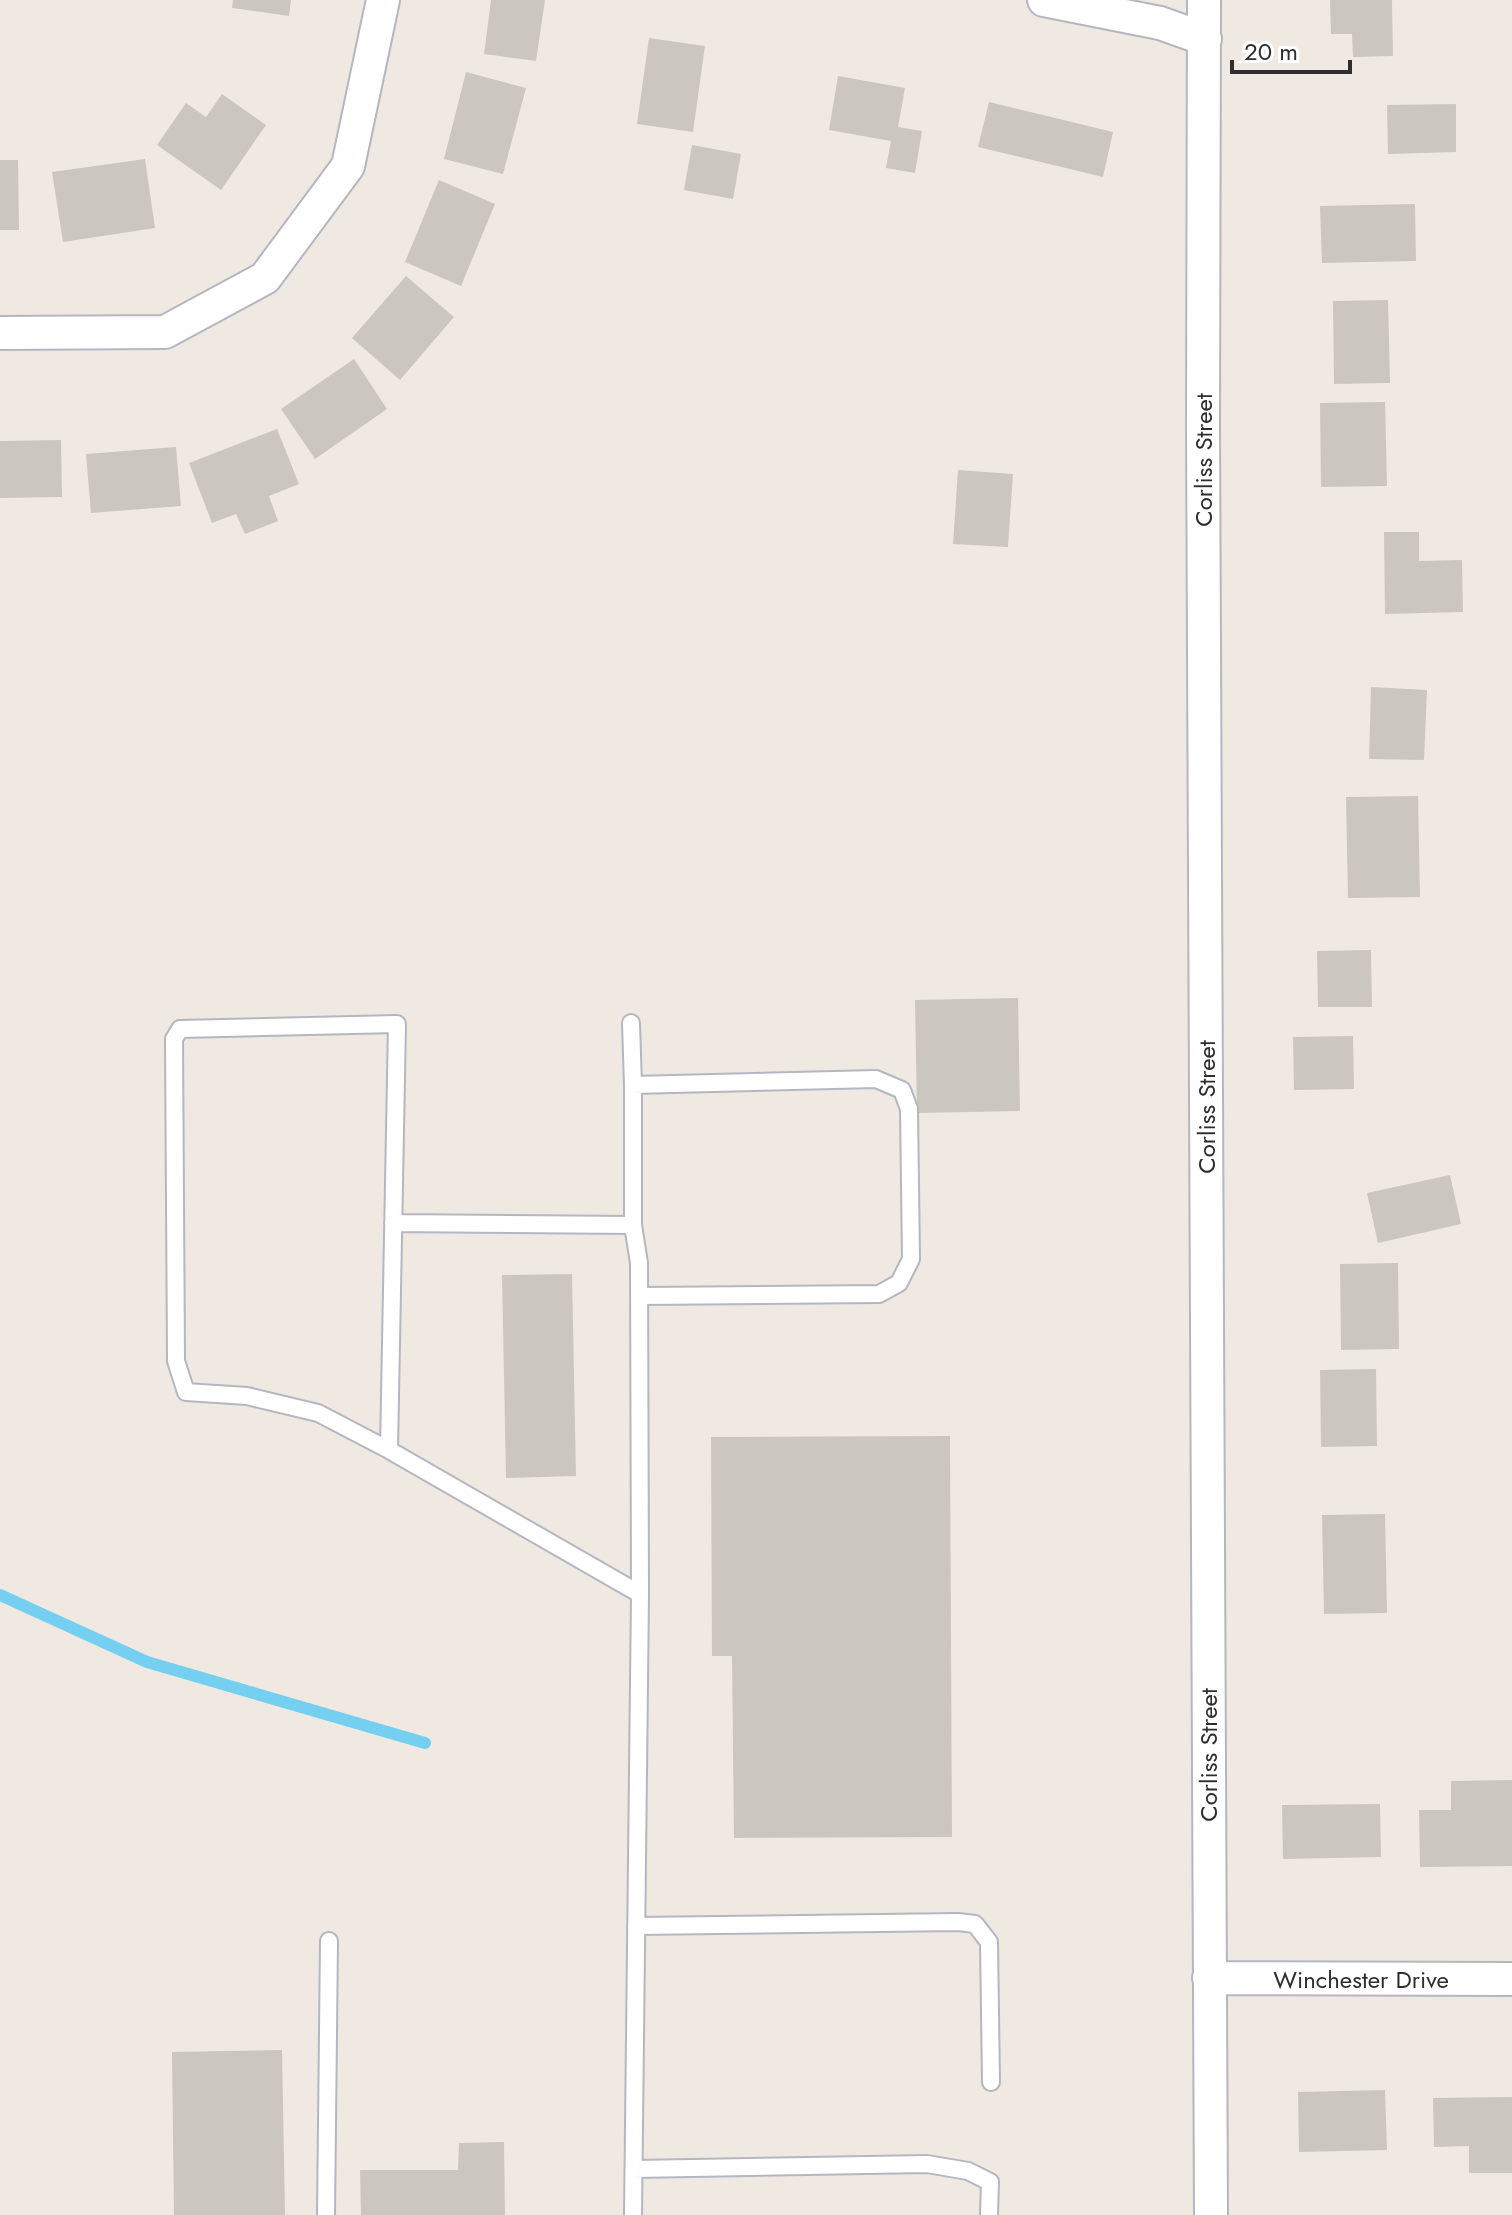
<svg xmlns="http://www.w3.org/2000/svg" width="1512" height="2215" font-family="Jost,sans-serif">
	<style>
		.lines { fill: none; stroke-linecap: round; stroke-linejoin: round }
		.stream { stroke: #75cff0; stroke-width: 12 }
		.building { fill: #cbc7bf }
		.lane-casing { stroke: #b4b7c1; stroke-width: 20 }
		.street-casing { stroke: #b4b7c1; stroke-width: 36 }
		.lane { stroke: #fff; stroke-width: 16 }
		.street { stroke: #fff; stroke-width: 32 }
		.labels { text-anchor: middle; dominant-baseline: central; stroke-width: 7; stroke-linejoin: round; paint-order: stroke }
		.street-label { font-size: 24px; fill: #2e2e2e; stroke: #fff }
	</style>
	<rect width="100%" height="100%" fill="#efe9e1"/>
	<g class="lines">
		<path class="stream" d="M0 1595 147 1662 425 1743"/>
	</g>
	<path class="building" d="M233 0H291L289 16 232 8Z
		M491 0H545L536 61 484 54Z
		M1330 0H1392L1393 56 1353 57 1352 34H1331Z
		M649 38 705 46 693 132 637 124Z
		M466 72 526 88 503 174 444 159Z
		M838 76 905 88 898 127 922 131 915 173 886 168 891 141 829 130Z
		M222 94 266 125 221 190 157 145 186 103 206 117Z
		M989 102 1113 132 1103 177 978 147Z
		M1456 104V152L1388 154 1387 105Z
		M692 145 741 154 733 199 684 190Z
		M145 159 155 228 63 242 52 172Z
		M0 160H18L19 230H0Z
		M439 180 495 204 461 286 405 262Z
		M1415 204 1416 261 1322 263 1320 206Z
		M406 276 454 317 400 380 352 338Z
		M1388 300 1390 383 1334 384 1333 301Z
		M354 359 387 409 315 459 281 409Z
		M1385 402 1387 486 1321 487 1320 403Z
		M277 429 299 484 269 496 278 521 245 534 236 514 212 523 189 463Z
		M61 440 62 497 0 498V441Z
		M176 447 181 506 91 513 86 454Z
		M958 470 1013 474 1008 547 953 544Z
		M1384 532H1419V561L1462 560 1463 612 1385 614Z
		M1371 687 1427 690 1424 760 1369 759Z
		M1418 796 1420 897 1348 898 1346 797Z
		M1371 950 1372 1007H1318L1317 951Z
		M1018 998 1020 1111 917 1113 915 1000Z
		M1353 1036 1354 1089 1294 1090 1293 1037Z
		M1450 1175 1461 1224 1378 1243 1367 1193Z
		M1398 1263 1399 1349 1341 1350 1340 1264Z
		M572 1274 576 1476 506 1478 502 1275Z
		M1376 1369 1377 1446 1321 1447 1320 1370Z
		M950 1436 952 1837 734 1838 732 1656H712L711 1437Z
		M1385 1514 1387 1613 1324 1614 1322 1515Z
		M1512 1780V1866L1420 1867 1419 1810H1451V1781Z
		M1380 1804 1381 1857 1283 1859 1282 1805Z
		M282 2050 285 2215H174L172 2052Z
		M1385 2090 1387 2150 1299 2152 1298 2092Z
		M1512 2097V2173H1469V2146L1434 2147 1433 2098Z
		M504 2142 505 2215H361L360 2170H458L459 2143Z"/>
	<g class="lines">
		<defs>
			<path id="lane" d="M631 1023 633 1085
				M393 1223 633 1225 639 1263 640 1594
				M633 1225V1085L876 1079 902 1090 909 1109 911 1259 899 1283 879 1294 640 1296
				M389 1450 397 1024 180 1029 174 1039 176 1361 186 1392 247 1396 318 1413 389 1450 640 1594 633 2215
				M636 1926 958 1922 975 1924 989 1942 991 2082
				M634 2169 927 2164 968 2171 990 2182 989 2215
				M326 2215 329 1941"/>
			<path id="street" d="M1044 0 1160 23 1205 39
				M1204 0 1203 425 1211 2215
				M0 333 165 332 265 278 348 166 383 0
				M1209 1978 1512 1979"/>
		</defs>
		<use href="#lane" class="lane-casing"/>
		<use href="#street" class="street-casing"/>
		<use href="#lane" class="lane"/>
		<use href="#street" class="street"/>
	</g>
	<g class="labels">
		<g class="street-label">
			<text transform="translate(1203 460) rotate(-90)">Corliss Street</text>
			<text transform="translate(1206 1107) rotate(-90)">Corliss Street</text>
			<text transform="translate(1208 1755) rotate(-90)">Corliss Street</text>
			<text x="1361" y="1979">Winchester Drive</text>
		</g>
	</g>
	<path d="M1232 60v12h118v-12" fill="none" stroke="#2e2e2e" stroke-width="4"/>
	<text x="1244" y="60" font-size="24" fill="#2e2e2e" stroke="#ffffff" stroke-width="6" paint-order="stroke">20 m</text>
</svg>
